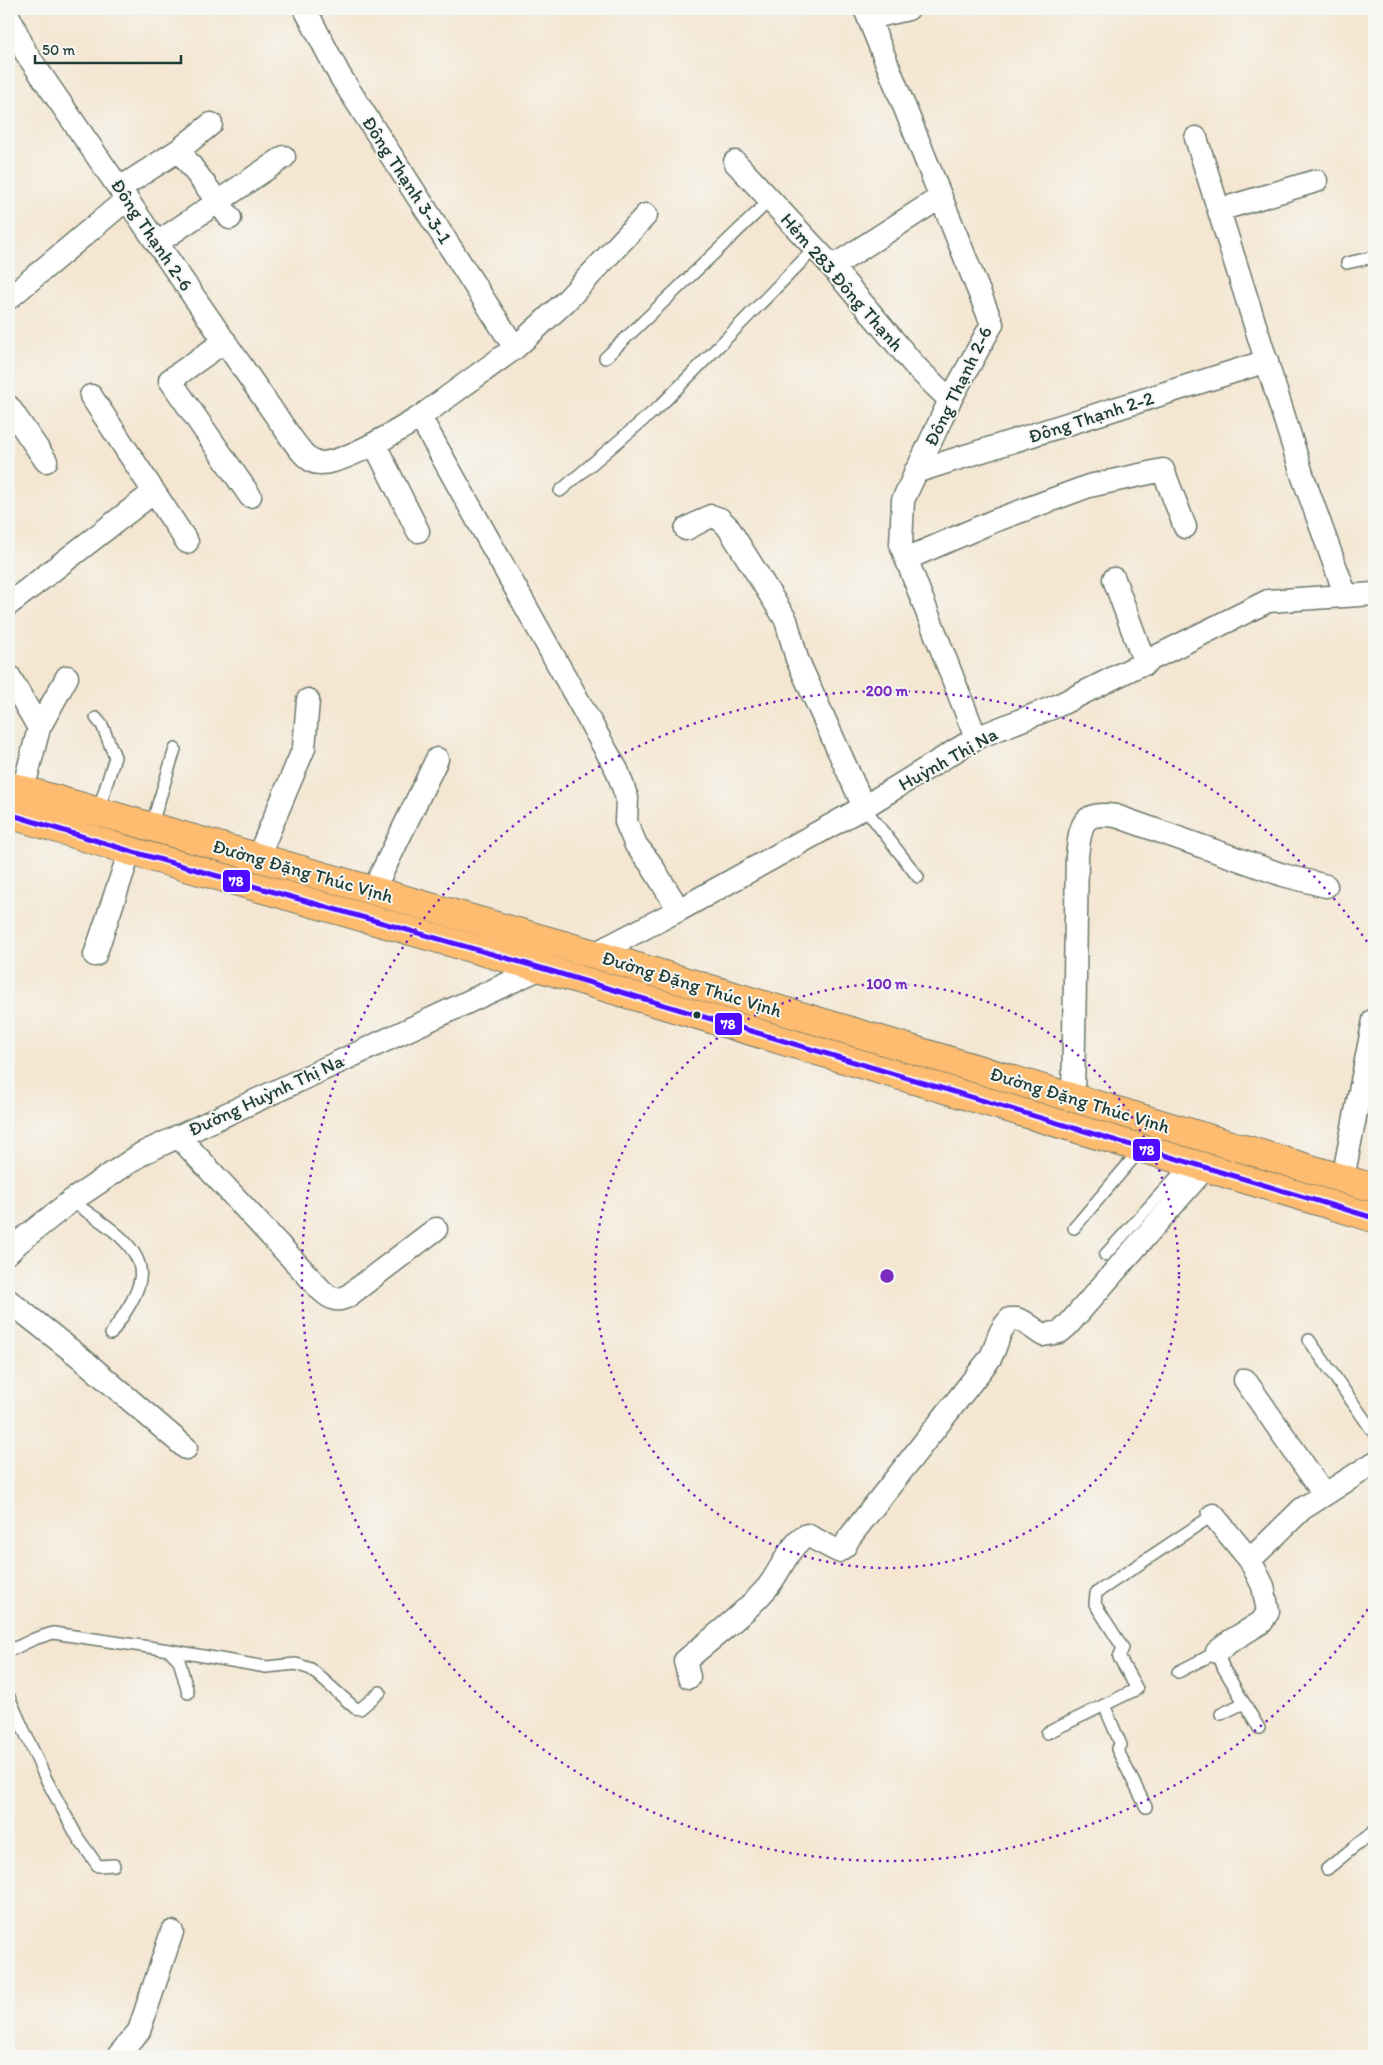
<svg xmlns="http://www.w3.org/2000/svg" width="1383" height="2065" font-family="Itim,sans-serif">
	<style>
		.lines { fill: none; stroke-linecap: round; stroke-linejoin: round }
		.lane-casing { stroke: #6a786b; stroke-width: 14 }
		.street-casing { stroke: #6a786b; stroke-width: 25 }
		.primary-casing { stroke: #6a786b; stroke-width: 30 }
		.lane { stroke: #fff; stroke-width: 11 }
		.street { stroke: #fff; stroke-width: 22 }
		.primary { stroke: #fdbc70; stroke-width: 28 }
		.bus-1-casing { stroke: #f6f6f2; stroke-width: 9 }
		.bus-1 { stroke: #4f0aff; stroke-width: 5 }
		.ring { fill: none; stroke: #7b2cbf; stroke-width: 2.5; stroke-dasharray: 2.5 5 }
		.bus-dot { fill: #1f3d34; stroke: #f6f6f2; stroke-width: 2 }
		.labels { text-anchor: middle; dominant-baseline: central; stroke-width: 4; stroke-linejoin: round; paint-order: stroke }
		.street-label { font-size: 19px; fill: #1f3d34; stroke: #f6f6f2 }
		.centre { fill: #7b2cbf; stroke: #f6f6f2; stroke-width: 2.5 }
		.ring-label { font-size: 15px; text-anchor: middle; font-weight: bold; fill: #7b2cbf; stroke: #f6f6f2; stroke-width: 4; stroke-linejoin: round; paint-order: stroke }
		.line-badge { stroke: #f6f6f2; stroke-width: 2 }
		.badge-label { font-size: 14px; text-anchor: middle; font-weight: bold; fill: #fff }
	</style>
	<rect width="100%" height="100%" fill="#f6f6f2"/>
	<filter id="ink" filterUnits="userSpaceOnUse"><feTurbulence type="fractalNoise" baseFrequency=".02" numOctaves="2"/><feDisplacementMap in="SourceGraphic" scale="10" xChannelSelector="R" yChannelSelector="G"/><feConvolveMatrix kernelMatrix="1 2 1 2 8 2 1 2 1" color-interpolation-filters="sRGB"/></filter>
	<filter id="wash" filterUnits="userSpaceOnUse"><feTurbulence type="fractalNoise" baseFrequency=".0096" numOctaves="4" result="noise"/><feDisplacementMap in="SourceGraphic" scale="20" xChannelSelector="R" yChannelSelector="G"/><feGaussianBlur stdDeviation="1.12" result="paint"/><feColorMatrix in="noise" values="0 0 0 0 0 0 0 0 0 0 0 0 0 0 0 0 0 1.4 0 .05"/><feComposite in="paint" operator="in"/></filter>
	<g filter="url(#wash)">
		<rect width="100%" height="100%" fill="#f4e6d1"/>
	</g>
	<g filter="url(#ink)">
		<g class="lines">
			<defs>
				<path id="lane" d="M1347 263 1374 257
					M605 358 770 200
					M560 491 661 405 815 248
					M96 718 102 725 115 757 98 812
					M864 807 918 877
					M151 827 175 749
					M71 1201C95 1218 146 1245 140 1279 137 1298 121 1318 111 1334
					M1074 1228 1141 1149
					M1105 1255 1189 1163
					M1309 1340 1374 1433
					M169 1650 266 1667 296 1664 311 1669 355 1708 360 1709 380 1692
					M9 1651 34 1639 53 1633 169 1650 179 1660 188 1693
					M1178 1672 1217 1652 1224 1669 1259 1728
					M9 1697 45 1777 78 1838 98 1866 114 1865
					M1104 1705 1121 1745 1117 1749 1146 1807
					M1221 1714 1244 1703
					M1047 1733 1137 1689 1119 1657 1123 1648 1095 1604 1096 1593 1213 1515
					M1327 1869 1374 1831"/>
				<path id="street" d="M305 9 340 76 515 348
					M865 9 992 324 950 400 903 500 901 545 976 738
					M9 17 26 53 276 416C286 429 299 453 312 461 331 473 402 428 420 417
					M869 18 908 9
					M1196 138 1303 477 1346 596
					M179 150 230 218
					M735 162 827 261 916 367 950 400
					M120 188 179 150 211 124
					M1219 210 1316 181
					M646 215 566 301 515 348 420 417 617 770 627 798 626 822 636 845 650 863 679 910
					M157 243 284 157
					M832 267 941 197
					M9 298 127 199
					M225 341 170 380 250 496
					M91 396 187 542
					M9 407 46 461
					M375 445 418 531
					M915 472 1267 361
					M686 529 711 516 720 519 728 527 786 620 797 659 864 807
					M906 559 994 521 1089 486 1163 470 1185 527
					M1114 579 1145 664
					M9 604 154 492
					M9 676 39 728 23 790
					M39 728 67 677
					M258 857 304 748 308 700
					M373 891 437 759
					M594 954 679 910 864 807 976 738 1059 705 1268 601 1374 594
					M95 955 130 851
					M1073 1098 1077 856C1081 825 1080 811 1116 816L1283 875 1326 886
					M178 1136 322 1291C331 1299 337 1302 348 1296L436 1229
					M1343 1178 1374 1020
					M9 1252 19 1242 71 1201 143 1153 541 968
					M9 1301 81 1358 186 1448
					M1245 1380 1324 1494
					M1213 1515 1250 1560
					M1217 1652 1229 1642 1262 1622 1268 1611 1263 1586 1250 1560 1302 1509 1374 1463
					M689 1677 685 1661C712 1638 742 1616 766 1589 781 1572 787 1547 807 1535L838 1551 845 1546 849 1538 988 1361C999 1346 995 1334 1010 1319H1017L1024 1322 1043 1335 1060 1332 1067 1326 1205 1168
					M118 2056 139 2031 172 1932"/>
				<path id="primary" d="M9 786 594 954 1374 1188
					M9 814 130 851 541 968 1374 1218"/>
			</defs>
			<use href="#lane" class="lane-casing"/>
			<use href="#street" class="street-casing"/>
			<use href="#primary" class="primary-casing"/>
			<use href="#lane" class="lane"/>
			<use href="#street" class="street"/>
			<use href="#primary" class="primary"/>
			<defs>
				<path id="bus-1" d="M9 814 130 851 541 968 1374 1218"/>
			</defs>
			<use href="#bus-1" class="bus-1-casing"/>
			<use href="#bus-1" class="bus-1"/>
		</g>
	</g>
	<g class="ring">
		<circle cx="887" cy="1276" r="292"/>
		<path d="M1372 1603A585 585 0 1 1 1372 949"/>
	</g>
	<circle class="bus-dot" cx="697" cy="1015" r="4.5"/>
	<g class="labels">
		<g class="street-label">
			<text transform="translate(407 180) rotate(57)">Đông Thạnh 3-3-1</text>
			<text transform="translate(152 235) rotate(56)">Đông Thạnh 2-6</text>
			<text transform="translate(842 282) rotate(49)">Hẻm 283 Đông Thạnh</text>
			<text transform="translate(958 386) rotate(-64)">Đông Thạnh 2-6</text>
			<text transform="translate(1091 417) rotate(-18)">Đông Thạnh 2-2</text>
			<text transform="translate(948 759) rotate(-29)">Huỳnh Thị Na</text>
			<text transform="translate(303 871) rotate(16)">Đường Đặng Thúc Vịnh</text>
			<text transform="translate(692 984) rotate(17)">Đường Đặng Thúc Vịnh</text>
			<text transform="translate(266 1095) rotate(-25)">Đường Huỳnh Thị Na</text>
			<text transform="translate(1080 1100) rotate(17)">Đường Đặng Thúc Vịnh</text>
		</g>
	</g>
	<circle cx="887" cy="1276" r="8" class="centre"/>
	<g class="ring-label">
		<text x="887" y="696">200 m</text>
		<text x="887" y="989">100 m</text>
	</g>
	<g class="line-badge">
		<rect x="222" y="869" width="29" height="24" rx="5" fill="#4f0aff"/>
		<rect x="714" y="1012" width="29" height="24" rx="5" fill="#4f0aff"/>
		<rect x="1132" y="1138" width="29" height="24" rx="5" fill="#4f0aff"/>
	</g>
	<g class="badge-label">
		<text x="236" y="886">78</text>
		<text x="728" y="1029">78</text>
		<text x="1147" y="1155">78</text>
	</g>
	<rect width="1383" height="2065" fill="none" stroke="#f6f6f2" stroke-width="30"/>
	<path d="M35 55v8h146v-8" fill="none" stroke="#1f3d34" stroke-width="2.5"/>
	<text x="42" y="55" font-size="15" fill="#1f3d34" stroke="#f6f6f2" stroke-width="4" paint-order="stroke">50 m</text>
</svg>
